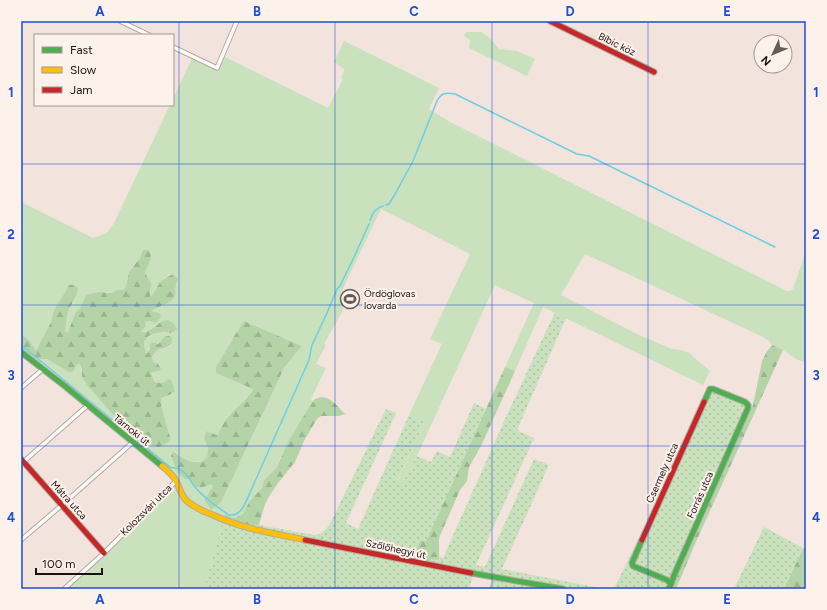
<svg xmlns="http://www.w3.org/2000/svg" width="827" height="610" font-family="Figtree,sans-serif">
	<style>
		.grass { fill: #c9e1bd; fill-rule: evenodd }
		.forest { fill: url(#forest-firs) }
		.garden { fill: url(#garden-dots) }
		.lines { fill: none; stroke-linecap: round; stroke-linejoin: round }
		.stream { stroke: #6ecee4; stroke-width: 1.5 }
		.street-casing { stroke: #b4a9a3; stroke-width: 5.5 }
		.fast-casing { stroke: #b4a9a3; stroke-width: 7 }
		.slow-casing { stroke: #b4a9a3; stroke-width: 7 }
		.jam-casing { stroke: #b4a9a3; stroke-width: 7 }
		.street { stroke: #fdfbfa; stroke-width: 3.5 }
		.fast { stroke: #4caf50; stroke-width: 5 }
		.slow { stroke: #ffc107; stroke-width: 5 }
		.jam { stroke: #c62828; stroke-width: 5 }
		.grid { fill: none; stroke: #1d4ed8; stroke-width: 1; stroke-opacity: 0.55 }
		.labels { text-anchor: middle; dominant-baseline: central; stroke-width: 4; stroke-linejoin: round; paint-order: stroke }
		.street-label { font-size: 10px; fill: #1c120d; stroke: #fdf1eb }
		.poi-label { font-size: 10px; fill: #1c120d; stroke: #fdf1eb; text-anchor: start }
		.neatline { fill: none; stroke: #1d4ed8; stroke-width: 1.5 }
		.grid-label { font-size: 13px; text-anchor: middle; font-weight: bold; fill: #1d4ed8 }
	</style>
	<defs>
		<pattern id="forest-firs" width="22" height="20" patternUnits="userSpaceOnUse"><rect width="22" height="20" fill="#b4d4a8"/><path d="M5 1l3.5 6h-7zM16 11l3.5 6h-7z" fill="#9ab58f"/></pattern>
		<pattern id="garden-dots" width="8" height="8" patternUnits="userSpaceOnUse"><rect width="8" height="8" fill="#c9e1bd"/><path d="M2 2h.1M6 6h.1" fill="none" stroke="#acc0a1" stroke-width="1.8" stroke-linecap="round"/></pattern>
	</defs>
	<rect width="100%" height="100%" fill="#f2e4dc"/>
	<path class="grass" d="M467 32H481L491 39 499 49 517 51 535 59 527 76 469 48 470 40 464 36 465 34Z
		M344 41 439 88 429 109 450 122 787 291H790L793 289 806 251V363L796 359 783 350 772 345 769 341 763 337 585 254 561 295 637 334 672 349 681 350 689 353 710 371 703 385 543 307 515 371 505 367 534 303 495 285 417 456 404 483 397 481 425 421 409 415 442 344 430 339 470 254 381 209 340 295 346 300 342 312 324 344 326 345 316 364 326 368 311 399 314 401 298 425 281 456 277 467 264 480 262 488 249 502 243 514 235 518 230 517 225 514 224 517 204 589H65L177 483 171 474 81 397 57 374 34 358 40 359H47L62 368 69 372 74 368 77 363 80 364 82 371V377L87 385 114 416 147 442 154 446 170 437 161 405V399L166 397 175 392 164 381 161 383 155 381 151 373 154 372 159 371 153 362 152 357 157 350H162L171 345 161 341 157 344H150C150 348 150 352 147 354 146 351 144 348 144 344 143 331 163 332 171 333L161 322C154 328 148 331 139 333L145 322 150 321 155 322 151 312 166 304 176 290 173 274 164 278 154 295 150 297 151 283 145 273 150 261 142 252 140 258 129 272 126 286 123 290H117L112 293 107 292 86 295 80 308 75 313 68 333 65 332 67 312 76 298 63 296 57 304 53 313 51 322 36 352 30 341 21 334V202L93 238 107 233 114 223 170 105H173V99L192 58 215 66 221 55 328 108 343 79 341 78 344 71V69L334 62ZM244 321 302 346 284 368 211 510 204 500 213 486 211 483 189 479 171 456 174 451C183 459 189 462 202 462L207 457 208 448 204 438 206 431 217 435C221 429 224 421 229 416 237 406 247 399 253 389L216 367 238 330Z"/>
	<path class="forest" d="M144 250H148L151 254 150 261 145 273 151 283 150 297C156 293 157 283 164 279 166 277 170 276 173 274L178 279C175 284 176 289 175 295 172 304 159 306 152 311L159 313 161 316 156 323 150 321 145 322 146 326 140 332H145L153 328 161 322 168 320 174 324 177 329 171 333 163 332 152 334 147 337 144 342V346L147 354 150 349V344L153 342 158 344 161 341 165 336H169L172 338C173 346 164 349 157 350L152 357 153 362 158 364 161 369 159 371 154 372 151 373 155 382 161 383 170 379 172 382 175 392 161 399V405L170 437 169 441 165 444 159 447 154 446 147 442 114 416 87 385 82 377V370L80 364H77L73 372H69L62 368 47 359H40L34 358 21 349V334L30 341 36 351 51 322 53 313 57 304 63 296 69 285H74L78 288C77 299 71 303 68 312 66 318 66 325 65 331L68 333 75 313 80 308 86 295 98 292 112 293 117 290H123L126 286 129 272 140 258 142 252Z
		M244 321 302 346 284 368 221 502 211 510 204 500 213 486 211 484C202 488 195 490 189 479H185L178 473 171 456 173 451C183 459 190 463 202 462L207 457 208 448 204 438 206 431 217 435C221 429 224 421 229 416 237 406 247 400 253 389L216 373V367L238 330Z
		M772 345 783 350 695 544 676 589H671L673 582 753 405 762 361 766 353Z
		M505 367 515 371 482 444 469 467 467 481 460 490 439 538V556L438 561 429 562 412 559 420 541H426Z
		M321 397C331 397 338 407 345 414L339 416H321L317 419 304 441 295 462 278 483 270 495 265 504 259 525C244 526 236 524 224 517L225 514 230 517 235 518 243 514 249 502 262 488 264 480 277 467 287 444 298 425 310 406 315 399Z
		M803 548 806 550V589H784Z"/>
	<path class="garden" d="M555 312 566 318 517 430 534 438 476 565 485 567 534 459 549 465 502 569 605 589H489L492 579 473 575 469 589H204L224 517 234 523 248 526 259 525 314 535C323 534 325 530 330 524L386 409 396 413 346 523 358 529 409 415 425 421 397 480 403 483 417 456 431 462 437 451 450 457 474 403 486 409 426 541H420L412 559 429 562 431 559 438 560 439 556 443 558 506 417Z
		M712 387 753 405 673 582 671 589H614Z
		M764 527 803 548 784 589H734Z"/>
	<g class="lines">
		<path class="stream" d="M386 205 389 204 394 196 413 161 437 101C441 93 446 92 455 94L577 154 589 156 775 247
			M370 220C373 213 375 208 383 206
			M21 345 170 467C174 469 177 467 181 470 188 474 190 481 195 487 204 498 217 507 229 515 243 517 247 498 252 488L309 360 312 345 327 313 337 289 340 286 354 257 369 224"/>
		<defs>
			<path id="street" d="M120 21 149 35
				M173 47 217 68 237 21
				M21 388 43 369
				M21 464 88 405
				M21 540 62 505 133 442
				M64 589 104 553 176 481"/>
			<path id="fast" d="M21 352 66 387 162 466
				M642 540 632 563 633 566 667 580 671 584
				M471 573 563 589
				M669 589 675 573 748 408V405L745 402 713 389H710L704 402"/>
			<path id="slow" d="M162 466C167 470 173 475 176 481 181 490 180 495 188 502 196 508 204 512 213 515 243 529 273 533 305 540"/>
			<path id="jam" d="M550 21 654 72
				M21 459 104 553
				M305 540 471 573
				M642 540 704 402"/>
		</defs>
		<use href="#street" class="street-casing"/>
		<use href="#fast" class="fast-casing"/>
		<use href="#slow" class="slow-casing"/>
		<use href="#jam" class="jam-casing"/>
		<use href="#street" class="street"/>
		<use href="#fast" class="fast"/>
		<use href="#slow" class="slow"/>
		<use href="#jam" class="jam"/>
	</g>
	<path class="grid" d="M179 21V589M335 21V589M492 21V589M648 21V589M21 164H806M21 305H806M21 446H806"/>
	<defs>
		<symbol id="stadium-ring" viewBox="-11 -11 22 22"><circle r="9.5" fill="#fdf1eb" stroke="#675c55" stroke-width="1.5"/><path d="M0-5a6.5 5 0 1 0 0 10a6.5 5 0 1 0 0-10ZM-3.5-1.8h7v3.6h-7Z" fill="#675c55"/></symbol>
	</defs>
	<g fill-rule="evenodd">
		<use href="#stadium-ring" x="339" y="288" width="22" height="22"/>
	</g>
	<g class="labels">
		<g class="street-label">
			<text transform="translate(617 44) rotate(26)">Bíbic köz</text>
			<text transform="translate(132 430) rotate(39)">Tárnoki út</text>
			<text transform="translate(662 473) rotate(-66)">Csermely utca</text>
			<text transform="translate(700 495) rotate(-66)">Forrás utca</text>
			<text transform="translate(69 500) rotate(48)">Mátra utca</text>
			<text transform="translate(146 510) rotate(-45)">Kolozsvári utca</text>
			<text transform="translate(396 549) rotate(12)">Szőlőhegyi út</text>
		</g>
		<g class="poi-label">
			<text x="364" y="293">Ördöglovas<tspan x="364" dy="12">lovarda</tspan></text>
		</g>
	</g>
	<rect width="827" height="610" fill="none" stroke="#fdf1eb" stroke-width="44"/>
	<rect x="34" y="34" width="140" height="72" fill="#fdf1eb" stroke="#a39892"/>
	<rect x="42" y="47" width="20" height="6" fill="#4caf50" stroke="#a39892"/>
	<text x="70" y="54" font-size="12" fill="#1c120d">Fast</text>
	<rect x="42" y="67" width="20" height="6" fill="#ffc107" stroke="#a39892"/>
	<text x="70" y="74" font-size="12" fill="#1c120d">Slow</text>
	<rect x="42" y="87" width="20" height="6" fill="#c62828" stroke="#a39892"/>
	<text x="70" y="94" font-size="12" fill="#1c120d">Jam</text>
	<g transform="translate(773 54) rotate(226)"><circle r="19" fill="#fdf1eb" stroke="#a39892"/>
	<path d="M0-3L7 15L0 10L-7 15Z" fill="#675c55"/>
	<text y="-6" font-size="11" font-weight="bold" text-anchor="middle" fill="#1c120d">N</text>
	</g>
	<path d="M36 568v6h66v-6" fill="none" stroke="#1c120d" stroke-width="2"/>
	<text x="42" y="568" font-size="12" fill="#1c120d" stroke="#fdf1eb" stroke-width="3" paint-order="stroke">100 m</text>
	<rect x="22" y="22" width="783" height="566" class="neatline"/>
	<g class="grid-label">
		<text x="100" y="16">A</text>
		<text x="257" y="16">B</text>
		<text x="414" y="16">C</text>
		<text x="570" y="16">D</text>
		<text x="727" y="16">E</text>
		<text x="11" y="97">1</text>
		<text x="816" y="97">1</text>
		<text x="11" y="239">2</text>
		<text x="816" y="239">2</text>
		<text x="11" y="380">3</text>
		<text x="816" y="380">3</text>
		<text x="11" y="522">4</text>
		<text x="816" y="522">4</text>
		<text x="100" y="604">A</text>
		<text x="257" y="604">B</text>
		<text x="414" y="604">C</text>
		<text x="570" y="604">D</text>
		<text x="727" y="604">E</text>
	</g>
</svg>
